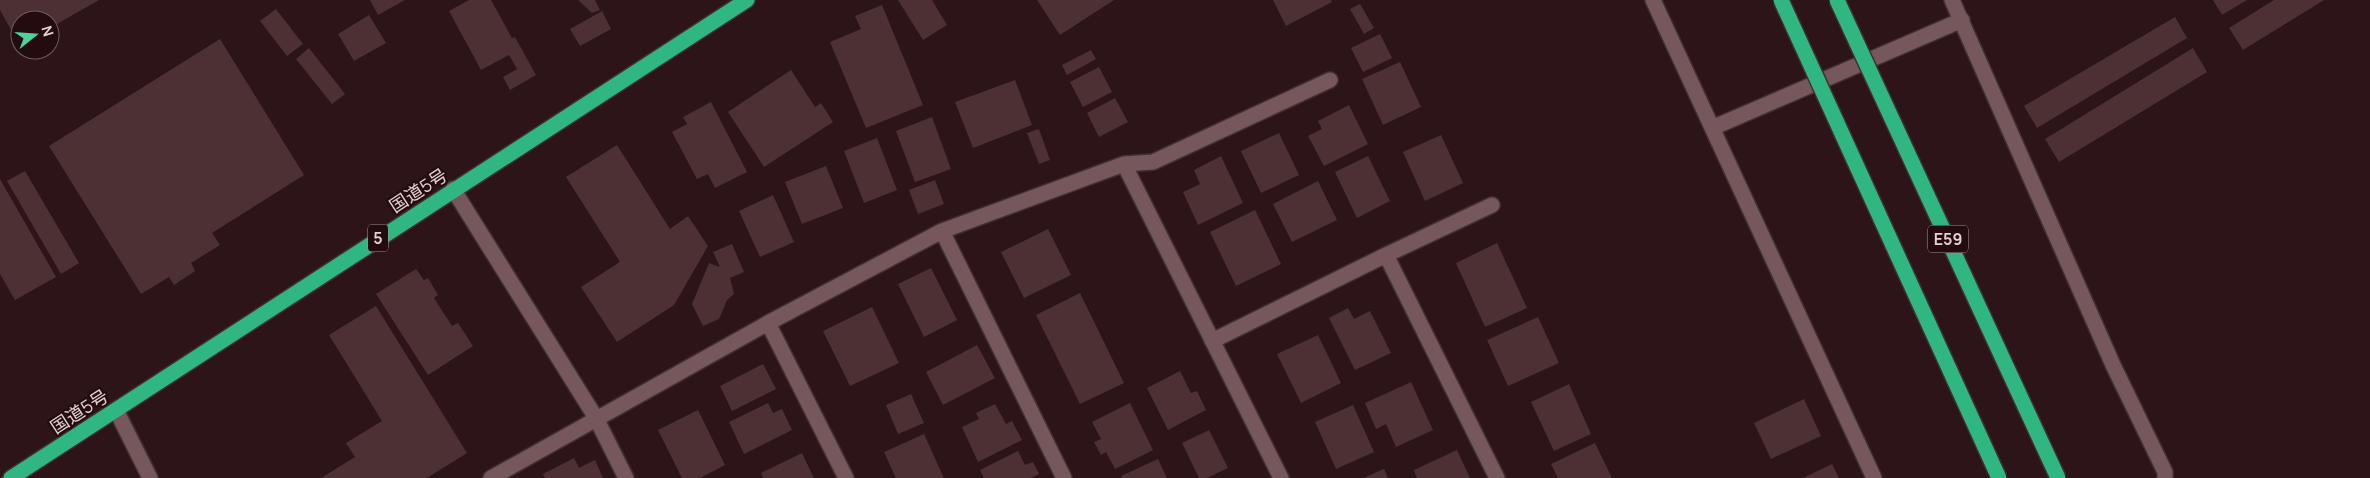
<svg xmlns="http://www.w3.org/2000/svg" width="2370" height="478" font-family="Manrope,'Noto Sans JP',sans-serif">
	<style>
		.building { fill: #4d3034 }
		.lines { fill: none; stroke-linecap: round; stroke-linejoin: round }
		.minor-casing { stroke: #422f31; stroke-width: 18 }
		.highway-casing { stroke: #422f31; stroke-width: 18 }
		.minor { stroke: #76575b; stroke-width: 15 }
		.highway { stroke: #30b781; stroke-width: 15 }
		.highway-bridge-casing { stroke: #422f31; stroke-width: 18; stroke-linecap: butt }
		.highway-bridge { stroke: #30b781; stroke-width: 15 }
		.labels { text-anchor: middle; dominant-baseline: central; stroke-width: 4.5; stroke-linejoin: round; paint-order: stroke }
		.shield { fill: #230b0f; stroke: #a99598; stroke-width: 1 }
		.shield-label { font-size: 16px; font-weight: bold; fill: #e3d0d2 }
		.street-label { font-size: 18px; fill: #e3d0d2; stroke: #230b0f }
	</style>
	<rect width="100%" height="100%" fill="#2d1418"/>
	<path class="building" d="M0 0H99L50 28V20H20V46L0 10Z
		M370 0H405L378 15Z
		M469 0H491L512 38 515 37 536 75 510 90 503 77 517 69 509 55 481 70 449 11Z
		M578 0H595L600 10 592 13Z
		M898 0H932L947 25 923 40Z
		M1037 0H1114L1060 35Z
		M1273 0H1331L1332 2 1286 26Z
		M2213 0H2247L2222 15Z
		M2274 0H2324L2243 50 2229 28Z
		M1360 4 1374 28 1364 34 1350 9Z
		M882 5 923 105 866 128 830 42 861 29 855 16Z
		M276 9 303 44 287 56 260 21Z
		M602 11 611 29 580 46 570 29Z
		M369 15 386 43 354 61 338 34Z
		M2175 17 2187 38 2037 128 2024 106Z
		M1380 34 1392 58 1363 72 1351 48Z
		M220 39 304 175 212 233 220 245 191 263 195 271 174 285 169 277 141 294 49 146Z
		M309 48 345 94 332 104 296 59Z
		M2193 48 2207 72 2059 162 2045 139Z
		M1091 50 1096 59 1067 75 1062 65Z
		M1400 62 1421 107 1383 125 1362 79Z
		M1099 67 1112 92 1083 107 1070 82Z
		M791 70 815 107 821 103 833 122 764 167 728 112Z
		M1015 80 1032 125 973 148 955 102Z
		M1115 98 1128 122 1099 137 1087 113Z
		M711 102 747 172 715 188 708 174 697 179 672 132 687 124 683 117Z
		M1349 105 1368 144 1324 166 1308 136 1322 129 1318 121Z
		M932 117 951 169 915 182 896 131Z
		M1039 129 1050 160 1039 164 1027 133Z
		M1279 133 1299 175 1261 193 1241 151Z
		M1441 135 1463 183 1425 201 1403 152Z
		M877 138 897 190 864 203 844 151Z
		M617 145 670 229 688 216 708 246 674 305 617 342 581 287 620 262 566 177Z
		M1221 156 1243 203 1198 225 1183 192 1200 184 1194 170Z
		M1368 156 1390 201 1357 218 1335 172Z
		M826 166 843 208 802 224 785 182Z
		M25 171 79 263 61 274 7 181Z
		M0 179 56 277 15 300 0 274Z
		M935 180 944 204 918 214 909 190Z
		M1318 181 1337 220 1292 242 1273 204Z
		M773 195 794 242 760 257 739 211Z
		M1255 210 1281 264 1236 286 1210 232Z
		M1048 229 1071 275 1024 298 1001 252Z
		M1497 243 1527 308 1485 327 1456 263Z
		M732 244 744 272 730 278 734 294 727 300 719 319 703 326 692 304 709 263 720 267 713 252Z
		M931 268 957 320 924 337 898 284Z
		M416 269 424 280 428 278 438 295 434 298 452 326 458 323 473 346 428 375 376 294Z
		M1080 293 1124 383 1080 404 1036 315Z
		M376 306 467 453 427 478H321L355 457 346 443 382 421 329 335Z
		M872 307 899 363 850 386 823 331Z
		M1348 308 1354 319 1370 311 1391 353 1355 370 1329 318Z
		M1538 317 1559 363 1508 386 1487 340Z
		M1318 335 1341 383 1301 403 1277 354Z
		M977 345 995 378 943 405 926 372Z
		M763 364 776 389 732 411 720 386Z
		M1180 371 1191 393 1197 391 1206 410 1168 430 1147 388Z
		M1411 382 1433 430 1396 447 1386 424 1376 429 1365 403Z
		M1569 384 1591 434 1554 451 1531 402Z
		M911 394 924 423 898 434 886 405Z
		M1804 399 1821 436 1771 459 1754 423Z
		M768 403 773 413 782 409 792 430 744 454 729 422Z
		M1130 403 1153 450 1115 469 1106 452 1101 455 1094 442 1101 439 1092 422Z
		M995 404 1006 424 1012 421 1022 440 978 462 962 427 979 419 976 413Z
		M1353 405 1374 452 1336 469 1315 422Z
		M698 410 725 465 700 478H682L658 430Z
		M1209 430 1228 468 1207 478H1199L1182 443Z
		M924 434 944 478H896L884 452Z
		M1595 443 1612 478H1558L1551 464Z
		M1457 450 1470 478H1417L1414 470Z
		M1018 451 1025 465 1033 462 1039 474 1031 478H984L980 470Z
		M802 453 814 478H763L761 473Z
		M574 458 579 468 595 460 603 478H545L543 474Z
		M1158 459 1167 478H1122L1121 476Z
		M1832 464 1839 478H1803Z
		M1384 469 1388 478H1363Z"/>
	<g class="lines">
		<defs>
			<path id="minor" d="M1653 0 1874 478
				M1952 0 2113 365 2165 472V478
				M1712 128 1962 20
				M1124 164 1281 478
				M453 189 596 418 626 478
				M942 231 1064 478
				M1386 255 1492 205
				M768 323 846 478
				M1212 341 1386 255 1497 478
				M116 410 150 478
				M491 478 768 323 942 231 1124 164 1153 162 1330 80"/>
			<path id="highway" d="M11 478 747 0"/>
		</defs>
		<use href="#minor" class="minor-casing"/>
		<use href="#highway" class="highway-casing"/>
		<use href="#minor" class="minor"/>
		<use href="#highway" class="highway"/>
		<defs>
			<path id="highway-bridge" d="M1781 0 1999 478
				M1837 0 2058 478"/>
		</defs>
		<use href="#highway-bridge" class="highway-bridge-casing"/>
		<use href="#highway-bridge" class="highway-bridge"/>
	</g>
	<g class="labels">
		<g class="shield">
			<rect x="368" y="224.5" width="20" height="27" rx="4"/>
			<rect x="1928" y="225.5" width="40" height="27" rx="4"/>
		</g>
		<g class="shield-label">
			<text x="378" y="238">5</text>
			<text x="1948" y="239">E59</text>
		</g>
		<g class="street-label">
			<text transform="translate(418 190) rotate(-33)">国道5号</text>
			<text transform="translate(79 411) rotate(-33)">国道5号</text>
		</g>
	</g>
	<g transform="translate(35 35) rotate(73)"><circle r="24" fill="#230b0f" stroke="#705a5d"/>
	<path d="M0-4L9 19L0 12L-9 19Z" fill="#4cd39a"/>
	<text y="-8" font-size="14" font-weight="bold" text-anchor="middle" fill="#e3d0d2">N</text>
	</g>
</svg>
